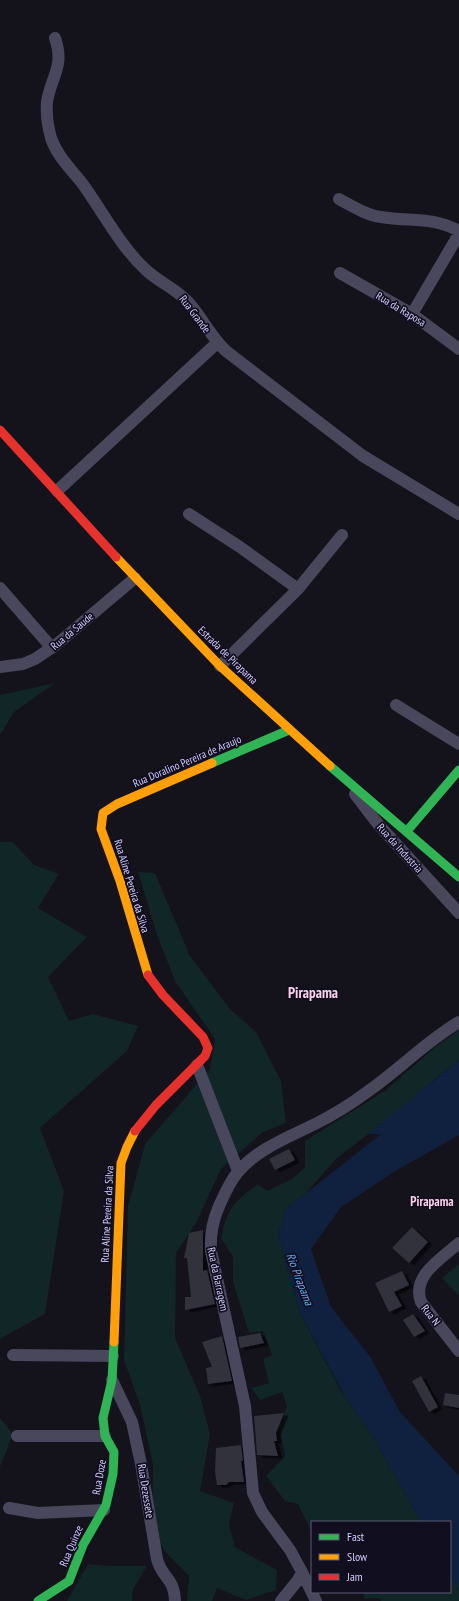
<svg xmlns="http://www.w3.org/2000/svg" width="459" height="1601" font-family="'PT Sans Narrow',sans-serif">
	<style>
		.green { fill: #112626 }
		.water { fill: #0f213e }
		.building { fill: #32303d; filter: url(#shadow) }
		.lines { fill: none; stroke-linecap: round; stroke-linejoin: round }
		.street { stroke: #48475b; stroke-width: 12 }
		.fast { stroke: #30b455; stroke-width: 9 }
		.slow { stroke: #ff9f0a; stroke-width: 9 }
		.jam { stroke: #e5322d; stroke-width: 9 }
		.labels { text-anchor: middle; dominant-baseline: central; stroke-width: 3.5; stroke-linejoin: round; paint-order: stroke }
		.street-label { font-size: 11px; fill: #d3cefc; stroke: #110e1f }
		.water-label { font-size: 12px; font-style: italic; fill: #62b2f7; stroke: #110e1f }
		.quarter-label { font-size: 13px; font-weight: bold; fill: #fcd0ec; stroke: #110e1f }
		.district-label { font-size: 15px; font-weight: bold; fill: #fcd0ec; stroke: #110e1f }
	</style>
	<defs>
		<filter id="shadow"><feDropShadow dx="4.5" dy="2.5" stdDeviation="0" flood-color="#0009"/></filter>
	</defs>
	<rect width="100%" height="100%" fill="#14121b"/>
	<path class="green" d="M55 683 14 712 0 735V695Z
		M0 842H13L34 865 59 874 38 908 87 937 48 977 69 1021 93 1014 138 1026 127 1051 40 1128 64 1191 45 1314 0 1339Z
		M138 872 155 873 190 956 230 1009 256 1032 281 1081 286 1123 263 1132 221 1169 196 1223 176 1253 175 1338 200 1396 210 1434 200 1491 234 1503 229 1524 235 1547 277 1570 276 1590 246 1600 217 1588 212 1601H187L189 1576 167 1554 152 1531 153 1465 140 1405 124 1360 128 1206 145 1144 210 1069 215 1039 175 981 157 935Z
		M459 1030V1060L435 1079 400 1110 337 1158 305 1194 286 1209 278 1235 300 1313 341 1391 373 1437 421 1522H312V1533L298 1504 285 1501 266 1476 285 1456 279 1426 287 1406 282 1392 260 1400 251 1388 269 1383 263 1359 272 1355 263 1331 249 1333 233 1282V1257L221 1238C227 1208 234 1202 258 1184L267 1191 292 1179 305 1167V1141L386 1090 435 1047Z
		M459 1264V1296L442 1278Z
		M0 1418 13 1434 0 1467Z
		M88 1564 110 1566H147L133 1589 132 1601H67Z
		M450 1574 459 1590V1601H381L380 1598 364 1599V1592H450Z"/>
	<path class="water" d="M459 1060V1135L395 1171 341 1207 311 1249 331 1307 371 1358 400 1412 459 1476V1590L450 1574V1522H421L373 1437 344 1395 300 1313 278 1235 286 1209 381 1134H368Z"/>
	<path class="building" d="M289 1149 295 1160 275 1170 269 1159Z
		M412 1227 428 1242 409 1263 392 1248Z
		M203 1230V1271L207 1270 215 1304 185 1310V1297H191L187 1258H184L189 1233Z
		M402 1271 409 1285 394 1292 402 1306 389 1312 375 1283Z
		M413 1314 425 1331 414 1337 403 1320Z
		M260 1333 264 1343 240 1348 238 1337Z
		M222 1336 232 1381 208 1384 206 1368 212 1367 202 1342Z
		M421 1376 438 1407 429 1412 412 1381Z
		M445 1393 459 1395V1408L443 1405Z
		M284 1413 276 1433 277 1441H274L278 1456 257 1455 254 1416Z
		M241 1445 243 1461H241L244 1482H229L226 1485H217L215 1472 216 1448Z"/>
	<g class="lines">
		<path class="street" d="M55 38C65 67 51 76 47 102 46 114 48 127 51 138 57 156 71 169 82 183 103 212 120 246 146 270 160 283 177 289 189 303 203 319 211 337 226 351L363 456 459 514
			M339 199C352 206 366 215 381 217 410 222 432 216 459 231
			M340 273 412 314 459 349
			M412 314 459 234
			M57 491 217 343
			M189 514 240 547 298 589
			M0 588 52 648
			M220 666 298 589 342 535
			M0 667 23 664 35 659 57 644 135 578
			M396 705 459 744
			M355 794 378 824 459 913
			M197 1065 238 1171
			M459 1243C442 1258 411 1276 421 1302L459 1351
			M13 1355 113 1356
			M112 1380 132 1422 141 1464 157 1559C162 1579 174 1576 175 1601
			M17 1436H105
			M9 1508 38 1513 104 1510
			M302 1572 316 1601
			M281 1601 298 1580 302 1572 290 1550 262 1512 253 1493 245 1406 211 1251C210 1233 213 1220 220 1204 225 1193 230 1181 238 1172 257 1149 289 1137 315 1124 333 1115 351 1104 367 1092 399 1070 424 1043 459 1022"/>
		<path class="fast" d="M212 763 289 730
			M330 766 459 877
			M407 831 459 770
			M38 1601 69 1581 83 1545 106 1505 113 1474 114 1452 105 1436 103 1418 112 1380 114 1342"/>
		<path class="slow" d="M116 557 220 666 330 766
			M148 975 120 881 101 829 103 813 117 804 212 763
			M114 1342 121 1163 127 1147 135 1131"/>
		<path class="jam" d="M0 430 116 557
			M135 1131 156 1105 205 1056 208 1048 203 1037 163 995 148 975"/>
	</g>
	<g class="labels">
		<g class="street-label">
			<text transform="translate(401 309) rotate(31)">Rua da Raposa</text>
			<text transform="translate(195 314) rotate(53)">Rua Grande</text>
			<text transform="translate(72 631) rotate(-40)">Rua da Saude</text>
			<text transform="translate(228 655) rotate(44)">Estrada de Pirapama</text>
			<text transform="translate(187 761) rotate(-23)">Rua Doralino Pereira de Araujo</text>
			<text transform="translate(400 848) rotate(48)">Rua da Industria</text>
			<text transform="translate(132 886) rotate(73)">Rua Aline Pereira da Silva</text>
			<text transform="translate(107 1214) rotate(-87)">Rua Aline Pereira da Silva</text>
			<text transform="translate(218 1279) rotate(78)">Rua da Barragem</text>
			<text transform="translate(431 1315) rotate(52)">Rua N</text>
			<text transform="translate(99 1477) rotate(-80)">Rua Doze</text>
			<text transform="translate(146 1491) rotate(81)">Rua Dezessete</text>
			<text transform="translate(71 1546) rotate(-67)">Rua Quinze</text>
		</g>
		<g class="water-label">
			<text transform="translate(300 1279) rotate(69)">Rio Pirapama</text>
		</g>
		<g class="quarter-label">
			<text x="432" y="1201">Pirapama</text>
		</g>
		<g class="district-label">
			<text x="313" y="992">Pirapama</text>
		</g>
	</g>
	<rect x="311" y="1521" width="140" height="72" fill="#110e1f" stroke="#5f5b77"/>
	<rect x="319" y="1534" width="20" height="6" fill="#30b455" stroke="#5f5b77"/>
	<text x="347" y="1541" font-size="12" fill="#d3cefc">Fast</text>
	<rect x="319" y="1554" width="20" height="6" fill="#ff9f0a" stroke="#5f5b77"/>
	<text x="347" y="1561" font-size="12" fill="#d3cefc">Slow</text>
	<rect x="319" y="1574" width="20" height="6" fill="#e5322d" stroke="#5f5b77"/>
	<text x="347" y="1581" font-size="12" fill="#d3cefc">Jam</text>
</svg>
